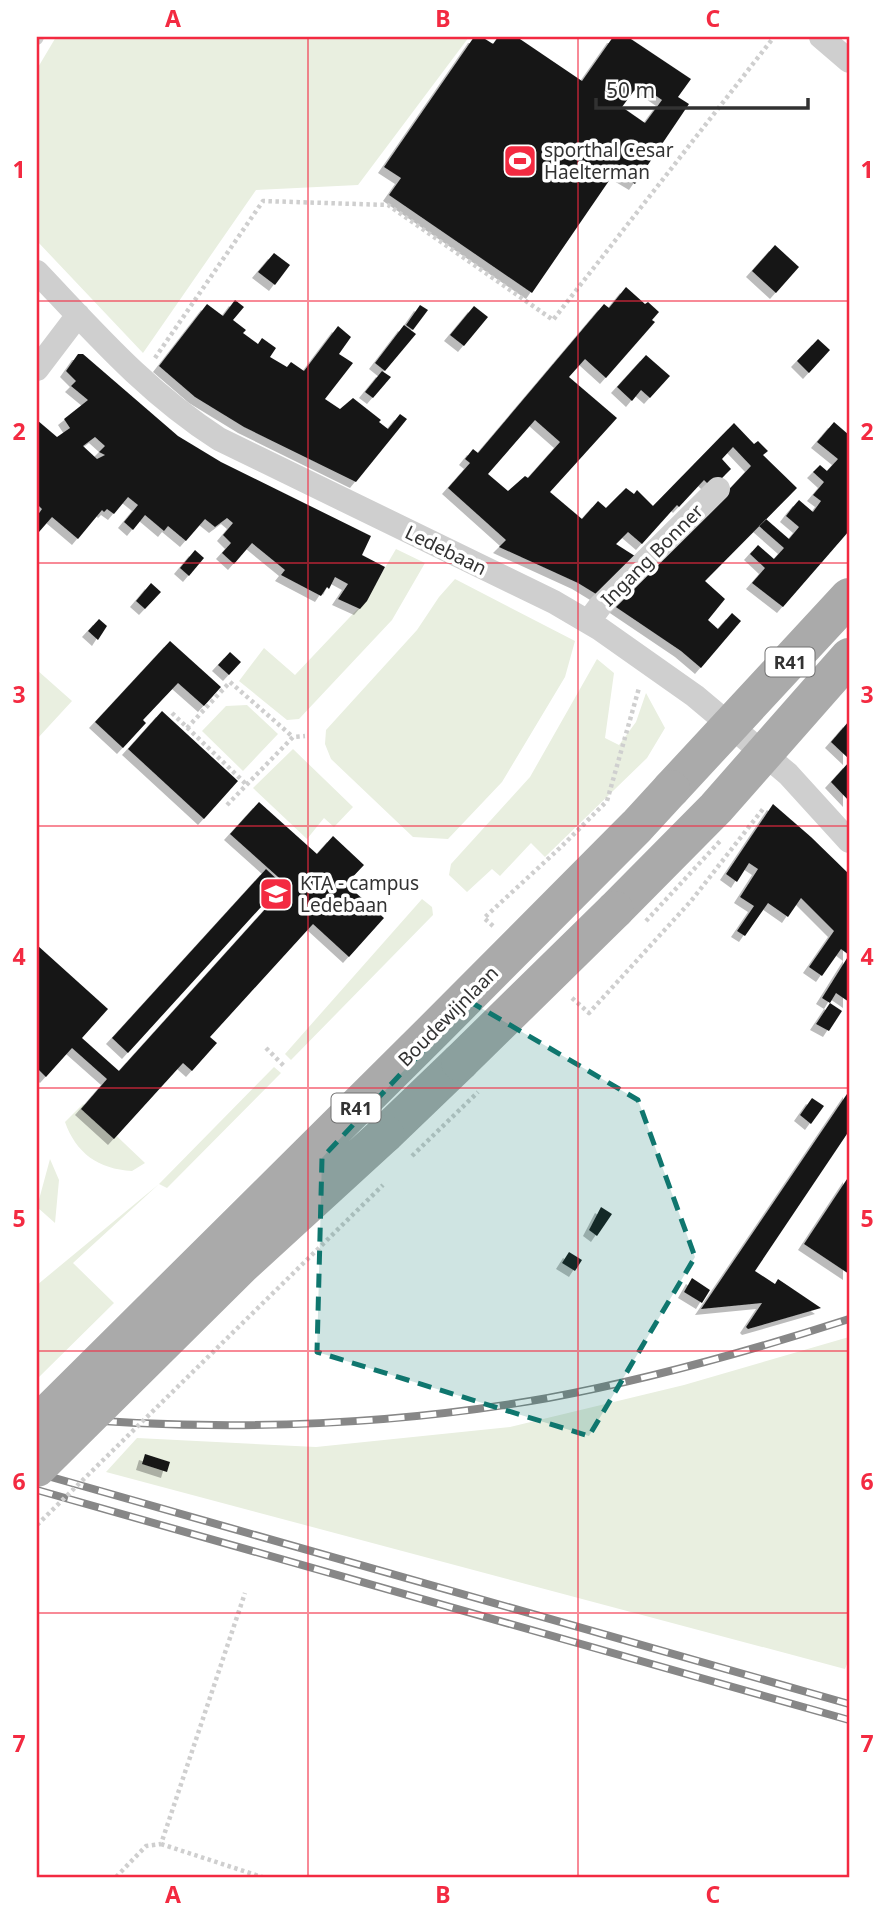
<svg xmlns="http://www.w3.org/2000/svg" width="886" height="1914" font-family="'Noto Sans',sans-serif">
	<style>
		.green { fill: #e9efe0 }
		.building { fill: #191919; fill-rule: evenodd; filter: url(#shadow) }
		.lines { fill: none; stroke-linecap: round; stroke-linejoin: round }
		.path { stroke: #cfcfcf; stroke-width: 4.5; stroke-dasharray: 3.5 3.5; stroke-linecap: butt }
		.lane { stroke: #cfcfcf; stroke-width: 12 }
		.street { stroke: #cfcfcf; stroke-width: 24 }
		.primary { stroke: #aaa; stroke-width: 38 }
		.rail-casing { stroke: #878787; stroke-width: 8 }
		.rail { stroke: #fff; stroke-width: 5; stroke-dasharray: 16; stroke-linecap: butt }
		.path-bridge { stroke: #cfcfcf; stroke-width: 4.5; stroke-dasharray: 3.5 3.5; stroke-linecap: butt }
		.primary-bridge { stroke: #aaa; stroke-width: 38 }
		.marked { fill: #0f766e; fill-opacity: 0.2; stroke: #0f766e; stroke-width: 5; stroke-dasharray: 14 9; stroke-linejoin: round }
		.grid { fill: none; stroke: #f32a41; stroke-width: 2; stroke-opacity: 0.55 }
		.labels { text-anchor: middle; dominant-baseline: central; stroke-width: 7; stroke-linejoin: round; paint-order: stroke }
		.shield { fill: #fff; stroke: #707070; stroke-width: 2 }
		.shield-label { font-size: 18px; font-weight: bold; fill: #323232 }
		.poi-label { font-size: 19px; fill: #323232; stroke: #fff; text-anchor: start }
		.street-label { font-size: 19px; fill: #323232; stroke: #fff }
		.neatline { fill: none; stroke: #f32a41; stroke-width: 2.5 }
		.grid-label { font-size: 23px; text-anchor: middle; font-weight: bold; fill: #f32a41 }
	</style>
	<defs>
		<filter id="shadow"><feDropShadow dx="-6" dy="6" stdDeviation="0" flood-color="#0004"/></filter>
	</defs>
	<rect width="100%" height="100%" fill="#fff"/>
	<path class="green" d="M56 37H469L358 185 256 190 143 353 37 241V69Z
		M396 549 425 563 392 620 299 719 287 720 239 681 264 648 295 675 366 600Z
		M455 579 575 641 565 677 502 782 448 839 413 837 331 759 325 744 326 730 417 630 439 597Z
		M597 659 614 673 605 738 619 745 636 722 646 693 665 728 647 758 545 857 531 843 500 876 492 869 467 892 449 875 451 864 530 777Z
		M37 670 72 701 37 739Z
		M247 705 278 734 243 771 202 731 226 706Z
		M293 749 353 807 334 827 324 818 307 839 253 788Z
		M422 899 432 907 433 915 291 1060 285 1054Z
		M274 1067 281 1073 167 1188 159 1184 73 1263 114 1303 37 1379V1285L159 1184Z
		M83 1104 145 1163 132 1171C98 1169 76 1153 65 1122Z
		M50 1159 59 1180 55 1223 37 1207Z
		M849 1337V1659L845 1669 106 1472 137 1438 316 1447 510 1427 684 1385Z"/>
	<path class="building" d="M474 37H482L493 44 498 37H517L582 81 613 37H628L691 79 678 97 689 104 635 184 615 172 532 293 389 195 401 178 384 167ZM639 84 662 100 645 123 622 107Z
		M775 245 799 267 776 293 752 271Z
		M274 253 290 265 275 285 258 272Z
		M626 287 645 304 648 302 659 312 652 320 655 322 606 378 585 359 569 377 617 418 550 492 582 519 598 501 606 508 626 488 634 494 637 490 653 506 734 423 754 444 758 441 768 451 763 455 797 488 705 581 725 599 708 620 718 629 732 613 741 621 701 668 681 651 601 597 578 583 499 547 506 540 448 488 470 463 465 459 473 449 478 453 604 304 609 308ZM535 420 560 442 528 478 525 476 508 491 488 474ZM733 447 751 466 721 498 638 558 616 544 628 532 642 544 677 505 679 507 704 480 712 488 731 469 722 459Z
		M235 300 244 307 233 320 246 330 243 333 258 344 262 338 276 348 270 357 287 367 291 362 304 371 338 326 351 337 339 354 353 363 325 399 340 409 353 398 381 420 379 422 388 429 400 414 407 419 356 482 244 427 195 397 159 366 207 304 223 316Z
		M420 305 428 310 413 330 406 325Z
		M474 306 488 317 464 346 450 335Z
		M404 325 416 334 385 371 375 363Z
		M818 339 830 350 809 373 797 361Z
		M78 354H83L178 436 221 462 371 536 362 555 385 567 367 601 360 609 338 599 348 584 335 577 329 589 327 587 321 596 281 575 285 570 252 543 234 564 222 553 231 543 223 535 233 523 227 518 215 527 205 519 186 541 168 526 164 531 145 515 133 530 124 522 138 505 128 497 114 514 107 509 104 512 102 510 78 539 52 517 39 532 37 531V516L42 509 37 504V420L57 437 70 428 64 419 88 400 71 386 76 381 66 371ZM95 437 105 446 99 452 105 455 97 459 83 446Z
		M646 355 670 376 650 398 641 390 632 401 617 387Z
		M382 371 391 377 373 398 365 392Z
		M834 422 849 435V531L783 607 752 583 765 568 750 554 758 545 774 559 784 548 759 526 766 519 789 539 799 527 786 516 792 508 799 500 813 512 821 501 813 495 824 482 813 472 820 465 827 471 838 459 817 442Z
		M195 550 204 558 189 576 180 568Z
		M151 583 161 592 145 609 136 601Z
		M99 619 107 626 98 640 88 631Z
		M170 641 221 687 204 706 178 683 143 720 146 723 123 748 95 722Z
		M230 652 241 662 229 675 218 665Z
		M162 711 238 781 204 819 128 749Z
		M849 721V759L831 742Z
		M849 762V801L831 782Z
		M259 802 317 854 333 836 364 865 346 884 384 918 349 957 313 924 210 1037 217 1043 192 1071 183 1063 114 1139 81 1109 107 1079 72 1048 46 1077 37 1068V945L108 1009 82 1038 119 1071 287 885 230 834Z
		M773 804 811 837 849 874V955L841 949 822 976 809 967 834 931 801 898 788 917 768 903 745 936 737 931 754 906 740 897 758 869 749 863 737 882 726 874Z
		M266 869 282 884 128 1053 112 1038Z
		M849 955V1002L836 993 830 1003 842 1011 829 1031 816 1024 830 1003 822 998Z
		M849 1091V1131L755 1271 775 1284 778 1279 821 1308 748 1329 746 1327 762 1303 701 1309Z
		M812 1098 824 1106 811 1124 800 1115Z
		M849 1176V1274L804 1244Z
		M601 1207 612 1214 597 1236 589 1230Z
		M569 1252 582 1260 575 1271 562 1263Z
		M692 1278 710 1290 702 1303 684 1292Z
		M145 1454 170 1462 167 1472 142 1464Z"/>
	<g class="lines">
		<path class="path" d="M155 358 263 201 388 205 553 320 774 37
			M172 713 247 785
			M187 728 230 682 293 737
			M227 805 293 737 305 736
			M493 926 484 918 562 846 607 801 639 688
			M572 998 589 1013 691 901 763 809
			M266 1048 285 1067
			M161 1844 262 1877
			M116 1877 146 1846 161 1844 245 1593"/>
		<path class="lane" d="M37 39 38 37"/>
		<path class="street" d="M821 37 849 61
			M37 272C95 333 147 393 219 439L554 602 600 629 695 696 788 774 849 841
			M37 369 78 315
			M588 622 600 606 718 489"/>
		<path class="primary" d="M671 789 849 597
			M615 910 716 808 849 657
			M385 1134 460 1062"/>
		<defs>
			<path id="rail" d="M37 1416C208 1432 378 1428 548 1398 650 1379 750 1351 849 1319
				M37 1473 849 1704
				M37 1490 849 1720"/>
		</defs>
		<use href="#rail" class="rail-casing"/>
		<use href="#rail" class="rail"/>
		<path class="path-bridge" d="M646 921 721 840
			M412 1156 478 1092
			M37 1525 383 1185"/>
		<path class="primary-bridge" d="M460 1062 615 910
			M37 1424 432 1032 637 826 671 789
			M37 1468 243 1264 385 1134"/>
	</g>
	<path class="marked" d="M469 1001 638 1100 695 1257 589 1436 317 1352 322 1158Z"/>
	<path class="grid" d="M308 37V1877M578 37V1877M37 301H849M37 563H849M37 826H849M37 1088H849M37 1351H849M37 1613H849"/>
	<defs>
		<symbol id="stadium-square" viewBox="-11 -11 22 22"><rect x="-9" y="-9" width="18" height="18" rx="4" fill="#f32a41" stroke="#fff"/><path d="M0-5a6.5 5 0 1 0 0 10a6.5 5 0 1 0 0-10ZM-3.5-1.8h7v3.6h-7Z" fill="#fff"/></symbol>
		<symbol id="school-square" viewBox="-11 -11 22 22"><rect x="-9" y="-9" width="18" height="18" rx="4" fill="#f32a41" stroke="#fff"/><path d="M0-5L7-2L0 1L-7-2ZM-4 1L0 2.5L4 1V4Q0 6-4 4Z" fill="#fff"/></symbol>
	</defs>
	<g fill-rule="evenodd">
		<use href="#stadium-square" x="501" y="142" width="38" height="38"/>
		<use href="#school-square" x="257" y="875" width="38" height="38"/>
	</g>
	<g class="labels">
		<g class="shield">
			<rect x="765.5" y="647.5" width="49" height="29" rx="5"/>
			<rect x="331.5" y="1093.5" width="49" height="29" rx="5"/>
		</g>
		<g class="shield-label">
			<text x="790" y="662">R41</text>
			<text x="356" y="1108">R41</text>
		</g>
		<g class="poi-label">
			<text x="544" y="150">sporthal Cesar<tspan x="544" dy="22">Haelterman</tspan></text>
			<text x="300" y="883">KTA - campus<tspan x="300" dy="22">Ledebaan</tspan></text>
		</g>
		<g class="street-label">
			<text transform="translate(446 550) rotate(26)">Ledebaan</text>
			<text transform="translate(652 555) rotate(-45)">Ingang Bonner</text>
			<text transform="translate(448 1016) rotate(-45)">Boudewijnlaan</text>
		</g>
	</g>
	<rect width="886" height="1914" fill="none" stroke="#ffffff" stroke-width="77"/>
	<path d="M596 98v10h212v-10" fill="none" stroke="#323232" stroke-width="3.5"/>
	<text x="606" y="98" font-size="21" fill="#323232" stroke="#ffffff" stroke-width="5" paint-order="stroke">50 m</text>
	<rect x="38" y="38" width="810" height="1838" class="neatline"/>
	<g class="grid-label">
		<text x="173" y="27">A</text>
		<text x="443" y="27">B</text>
		<text x="713" y="27">C</text>
		<text x="19" y="178">1</text>
		<text x="867" y="178">1</text>
		<text x="19" y="440">2</text>
		<text x="867" y="440">2</text>
		<text x="19" y="703">3</text>
		<text x="867" y="703">3</text>
		<text x="19" y="965">4</text>
		<text x="867" y="965">4</text>
		<text x="19" y="1227">5</text>
		<text x="867" y="1227">5</text>
		<text x="19" y="1490">6</text>
		<text x="867" y="1490">6</text>
		<text x="19" y="1752">7</text>
		<text x="867" y="1752">7</text>
		<text x="173" y="1903">A</text>
		<text x="443" y="1903">B</text>
		<text x="713" y="1903">C</text>
	</g>
</svg>
